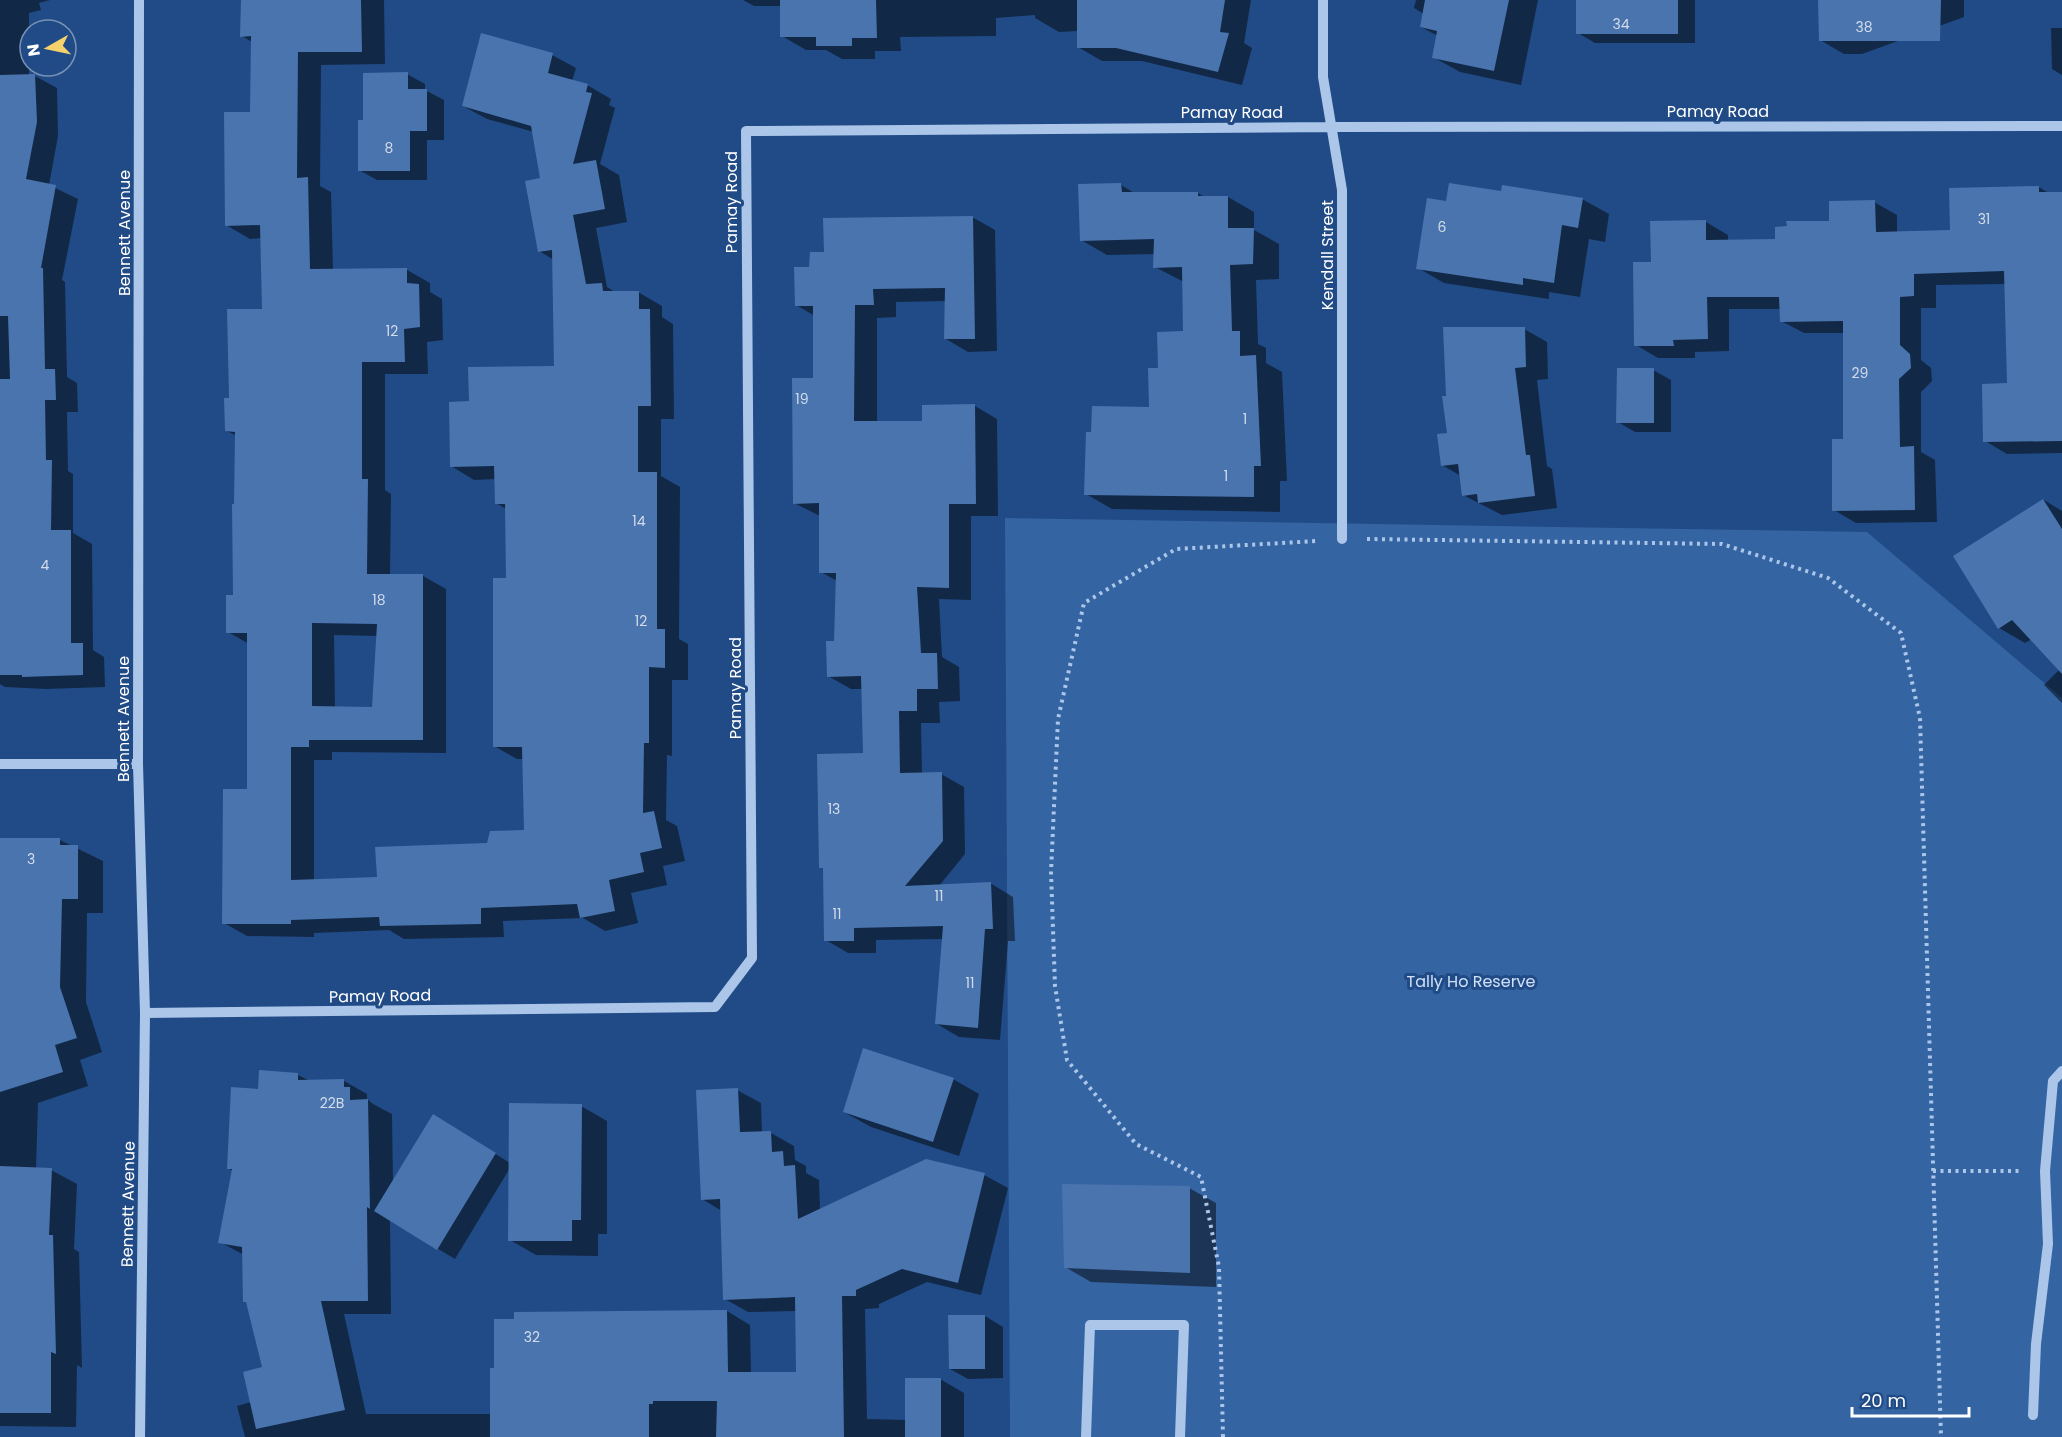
<svg xmlns="http://www.w3.org/2000/svg" width="2062" height="1437" font-family="Poppins,sans-serif">
	<style>
		.green { fill: #3564a3 }
		.shadow { fill: #0007; fill-rule: evenodd }
		.building { fill: #4a74ae; fill-rule: evenodd }
		.lines { fill: none; stroke-linecap: round; stroke-linejoin: round }
		.path { stroke: #abc6e9; stroke-width: 4; stroke-dasharray: 3 4.5; stroke-linecap: butt }
		.minor { stroke: #abc6e9; stroke-width: 10 }
		.labels { text-anchor: middle; dominant-baseline: central; stroke-width: 6; stroke-linejoin: round; paint-order: stroke }
		.number-label { font-size: 14px; fill: #d2dceb }
		.street-label { font-size: 16px; fill: #fff; stroke: #214b86 }
		.park-label { font-size: 16px; fill: #cfe0f7; stroke: #214b86 }
	</style>
	<rect width="100%" height="100%" fill="#214b86"/>
	<path class="green" d="M1005 518 1867 532 2062 698V1437H1010Z"/>
	<path class="shadow" d="M0 0H50L39 3 41 10 29 13V76H35L57 88 58 136 49 185 78 199 62 280 65 282 67 377 77 383 78 412H67L68 471 73 474V533L92 544 93 650 104 657 105 687 46 689 5 687 0 684Z
		M242 0H384L385 64 321 65 320 186 331 192 333 270H407L430 283V292L442 299 443 340 427 342 428 374H385V490L391 494 390 576H423L446 589V753L332 752V760H314V880L378 878 526 831 524 759H517L494 746 508 580 506 509 496 503V479L474 480 451 466 470 403 555 368 554 260 539 251 541 179 534 132 487 119 463 106 552 55 576 68 572 81 587 85 611 99 609 105 615 108 600 164 619 175 627 222 596 228 607 287 615 292H638L662 306V317L673 324 674 419H661V476L680 487 679 639 688 644V680H672V756L667 755 666 820 677 826 685 861 663 866 667 885 631 893 638 923 605 931 583 918 503 921 504 937 404 939 389 930 314 933V937L247 936 224 923 248 791 249 644 228 632 234 596 237 436 227 431 230 399 264 310 262 238 250 239 226 225 252 114V42L242 36ZM334 635 378 636 373 708H335Z
		M743 0H1251L1244 43 1252 48 1242 85 1142 61H1102L1078 47V31L1059 32 1035 18V15L996 18V36L900 37 901 51H875V59H842L826 50H806L782 36V6H754Z
		M1416 0H1538L1521 85 1460 72 1433 57 1438 36 1421 27 1424 14 1414 8Z
		M1578 0H1695V43H1595L1578 33Z
		M1820 0H1964V17L1862 54H1844L1820 40Z
		M2051 28H2062V75L2052 69Z
		M407 74 425 84V90L444 100V140H427V180H377L359 170 365 122Z
		M1121 185 1136 194 1198 193 1206 198 1228 197 1254 212V230L1279 244V279L1256 280 1258 344 1266 348V363L1282 372 1287 481H1280V512L1112 509 1086 494 1151 408 1159 369 1184 333V282L1155 267V254L1107 255 1081 240Z
		M2039 187 2050 194H2062V453L2007 454 1985 441 2009 385 2005 284 1936 285V308H1921V360L1931 368 1932 381 1921 392V452L1935 460 1937 522 1856 523 1834 510 1844 441V333H1804L1781 321V309H1729V351L1695 352V358H1658L1636 345 1652 264 1706 222 1728 235V241L1777 240 1831 222 1874 202 1897 215V233L1951 232Z
		M1503 192 1582 199 1609 214 1605 242 1589 239 1580 297 1549 292V299L1444 283 1418 268 1448 203Z
		M972 217 995 230 997 351 968 352 946 339 947 301 896 302V317L877 318V423L924 422 975 406 997 419 998 516H971V600L939 599 942 657 959 667 960 701 939 702 940 723H921L922 774H941L964 787 965 854 939 886 990 883 1013 897 1015 941H1008L1000 1040 959 1037 937 1024 943 939 876 940V953H848L826 940 825 870 821 867 864 754 862 689H851L828 676 835 643 837 581 821 572 820 516 794 503 815 380V316L796 305 811 268 825 254Z
		M1524 329 1547 342 1548 379 1537 380 1547 466 1552 469 1557 508 1502 515 1463 495 1461 476 1442 465 1449 435 1447 397Z
		M1653 370 1671 380V432H1635L1618 422Z
		M2044 500 2062 511V703L2044 685 2060 669 2032 639 2025 643 1999 628Z
		M0 839 60 840 103 861V913H87L86 1002 102 1052 80 1060 88 1086 38 1103 36 1169 51 1170 77 1184 74 1249 79 1252 82 1368 77 1365 76 1427 0 1426Z
		M298 1075 310 1081H344L367 1094V1099L373 1104 392 1114 393 1183 451 1126 510 1163 581 1106 607 1121V1234H598V1256L536 1255 510 1240V1168L455 1259 390 1220 391 1314H344L366 1414H492L727 1311 750 1325 751 1373H797L796 1311 748 1312 725 1299 722 1211 702 1199 737 1090 761 1103 762 1133H771L794 1146 795 1160 806 1166V1173L819 1180 820 1210 984 1175 1008 1188 981 1295 927 1282 879 1304V1308L865 1309 867 1419 907 1420 940 1379 964 1393V1437H245L237 1406 251 1402 264 1368 244 1255 220 1242 233 1171 228 1168 260 1090Z
		M953 1079 979 1094 959 1156 871 1127 844 1112Z
		M1189 1188 1216 1203V1287L1091 1282 1065 1267Z
		M985 1316 1003 1327V1378L968 1379 950 1369Z"/>
	<path class="building" d="M241 0H361L362 52H298L297 178 308 177 310 269 407 268V283L419 284 420 327 404 329 405 362H362V479H368L367 574H423V740H309V747H291V880L377 877 375 847 487 843 490 831 524 830 522 747H493V578H506L505 504H495L494 466 450 467 449 402 469 401 468 367 554 366 552 250 538 252 525 181 540 178 531 126 462 106 481 33 553 53 548 73 588 84 586 92 592 93 573 164 596 160 605 209 573 215 586 284 602 283 603 291H639V309H650L651 406H638V472H657V629H665V668L649 667V743H644L643 813 654 811 662 848 640 853 644 872 609 880 615 911 580 918 577 904 481 908V924L380 926 379 917 291 920V924H222L223 789H247V633H226V595H233L232 504H234L235 432 225 431 224 398H229L227 309H262L260 225 225 226 224 112H250L251 36 240 37ZM312 623 377 624 372 707 312 706Z
		M780 0H876L877 38H852V46H816V37H780Z
		M1077 0H1225L1220 32 1229 33 1218 72 1116 48H1077Z
		M1425 0H1509L1494 71 1432 58 1437 31 1420 27Z
		M1576 0H1678V34H1576Z
		M1818 0H1941L1940 41H1819Z
		M408 72V89H427V131H410V171H358V120H363V73Z
		M35 74 37 122 26 179 56 185 41 268H43L45 369H55L56 400H45L46 460H52L51 530H71V643H83V675L22 677V675H0V379H10L8 316H0V75Z
		M1121 183 1122 192H1198V196H1228V228H1254L1253 264 1230 265 1232 331H1240V356L1256 355 1261 466H1254V497L1084 495 1086 432H1091L1092 406 1149 407 1148 368H1158L1157 332 1183 331 1182 267 1153 268 1154 239 1080 241 1078 184Z
		M1449 183 1501 191 1502 185 1583 198 1578 228 1562 225 1554 283 1523 278V285L1416 269 1427 198 1446 201Z
		M2039 186V192H2062V441L1983 442 1982 384 2007 383 2004 271 1914 274V296L1900 297V345L1910 354 1911 368 1899 379 1900 447 1914 446 1915 510 1832 511V439H1843V321L1780 322 1779 297H1707L1708 339 1673 340 1674 346H1634L1633 262H1651L1650 221 1706 220V240L1775 239V227L1787 226 1786 221H1829V201L1875 200 1876 232 1950 230 1949 188Z
		M973 216 975 339H944L945 288 873 289 874 305H855L854 421H922V405L975 404 976 504H949V588L917 587 921 653H937L938 689H917V711H899L900 773 942 772 943 841 905 886 991 882 993 929H985L978 1028 935 1024 943 926 854 928V941H824L823 868H819L817 754 863 753 861 676 827 677 826 641H834L836 573H819V503L793 504 792 378H813V306H795L794 267H809L810 252H824L823 218Z
		M1443 327H1525L1526 367 1515 368 1526 455H1530L1535 496 1478 503 1477 494 1462 496 1458 464 1441 466 1437 434 1447 433 1442 396H1446Z
		M1617 368H1654V423H1616Z
		M2043 499 2062 529V674L2012 620 1998 629 1953 556Z
		M0 838H60V845H78V899H62L60 987 77 1038 55 1045 63 1072 0 1092Z
		M863 1048 954 1078 933 1142 843 1112Z
		M259 1070 298 1073V1080L344 1079V1087H350V1100L368 1099 370 1209 367 1207 368 1301H321L345 1410 256 1429 243 1372 262 1367 246 1302H243L242 1247 218 1243 232 1169H227L231 1087 258 1089Z
		M738 1088 740 1132 771 1131 772 1152 783 1151 784 1166 795 1165 798 1219 926 1159 985 1173 958 1283 902 1269 856 1290V1296H842L844 1437H716L717 1401H653V1404H649V1437H490V1368H494V1319H514V1312L727 1310 728 1372H796L795 1297 723 1300 720 1199 701 1200 696 1090Z
		M509 1103 582 1104 581 1220H572V1241H508Z
		M433 1114 496 1153 437 1250 374 1211Z
		M0 1166 52 1168 49 1235H53L56 1354 51 1352V1413H0Z
		M1062 1184 1190 1186V1273L1064 1268Z
		M948 1315H985V1369H949Z
		M905 1378H941V1437H905Z"/>
	<g class="lines">
		<path class="path" d="M1367 539 1722 544 1828 578 1901 633 1920 718 1941 1437
			M1933 1171H2019
			M1223 1437 1219 1267 1201 1177 1136 1144 1067 1060 1055 986 1051 872 1058 719 1084 603 1176 549 1317 541"/>
		<path class="minor" d="M139 0 138 764 145 1013 140 1437
			M1323 0V77L1342 190V539
			M0 764H138
			M145 1013 715 1007 752 958 746 131 1332 127 2062 126
			M2033 1415 2036 1344 2048 1244 2045 1171 2053 1081 2062 1071
			M1086 1437 1090 1325H1184L1180 1437"/>
	</g>
	<g class="labels">
		<g class="number-label">
			<text x="1621" y="24">34</text>
			<text x="1864" y="27">38</text>
			<text x="389" y="148">8</text>
			<text x="1984" y="219">31</text>
			<text x="1442" y="227">6</text>
			<text x="392" y="331">12</text>
			<text x="1860" y="373">29</text>
			<text x="802" y="399">19</text>
			<text x="1245" y="419">1</text>
			<text x="1226" y="476">1</text>
			<text x="639" y="521">14</text>
			<text x="45" y="565">4</text>
			<text x="379" y="600">18</text>
			<text x="641" y="621">12</text>
			<text x="834" y="809">13</text>
			<text x="31" y="859">3</text>
			<text x="939" y="896">11</text>
			<text x="837" y="914">11</text>
			<text x="970" y="983">11</text>
			<text x="332" y="1103">22B</text>
			<text x="532" y="1337">32</text>
		</g>
		<g class="street-label">
			<text x="1718" y="111">Pamay Road</text>
			<text x="1232" y="112">Pamay Road</text>
			<text transform="translate(731 202) rotate(-90)">Pamay Road</text>
			<text transform="translate(124 233) rotate(-90)">Bennett Avenue</text>
			<text transform="translate(1327 255) rotate(-90)">Kendall Street</text>
			<text transform="translate(735 688) rotate(-90)">Pamay Road</text>
			<text transform="translate(123 719) rotate(-90)">Bennett Avenue</text>
			<text transform="translate(380 996) rotate(-1)">Pamay Road</text>
			<text transform="translate(128 1204) rotate(-89)">Bennett Avenue</text>
		</g>
		<g class="park-label">
			<text x="1471" y="981">Tally Ho Reserve</text>
		</g>
	</g>
	<g transform="translate(48 48) rotate(261)"><circle r="28" fill="#214b86" stroke="#7a93b6" stroke-width="1.5"/>
	<path d="M0-4.5L10 22L0 15L-10 22Z" fill="#f6d26c"/>
	<text y="-9" font-size="16" font-weight="bold" text-anchor="middle" fill="#ffffff">N</text>
	</g>
	<path d="M1852 1407v9h117v-9" fill="none" stroke="#ffffff" stroke-width="3"/>
	<text x="1861" y="1407" font-size="18" fill="#ffffff" stroke="#214b86" stroke-width="4.5" paint-order="stroke">20 m</text>
</svg>
